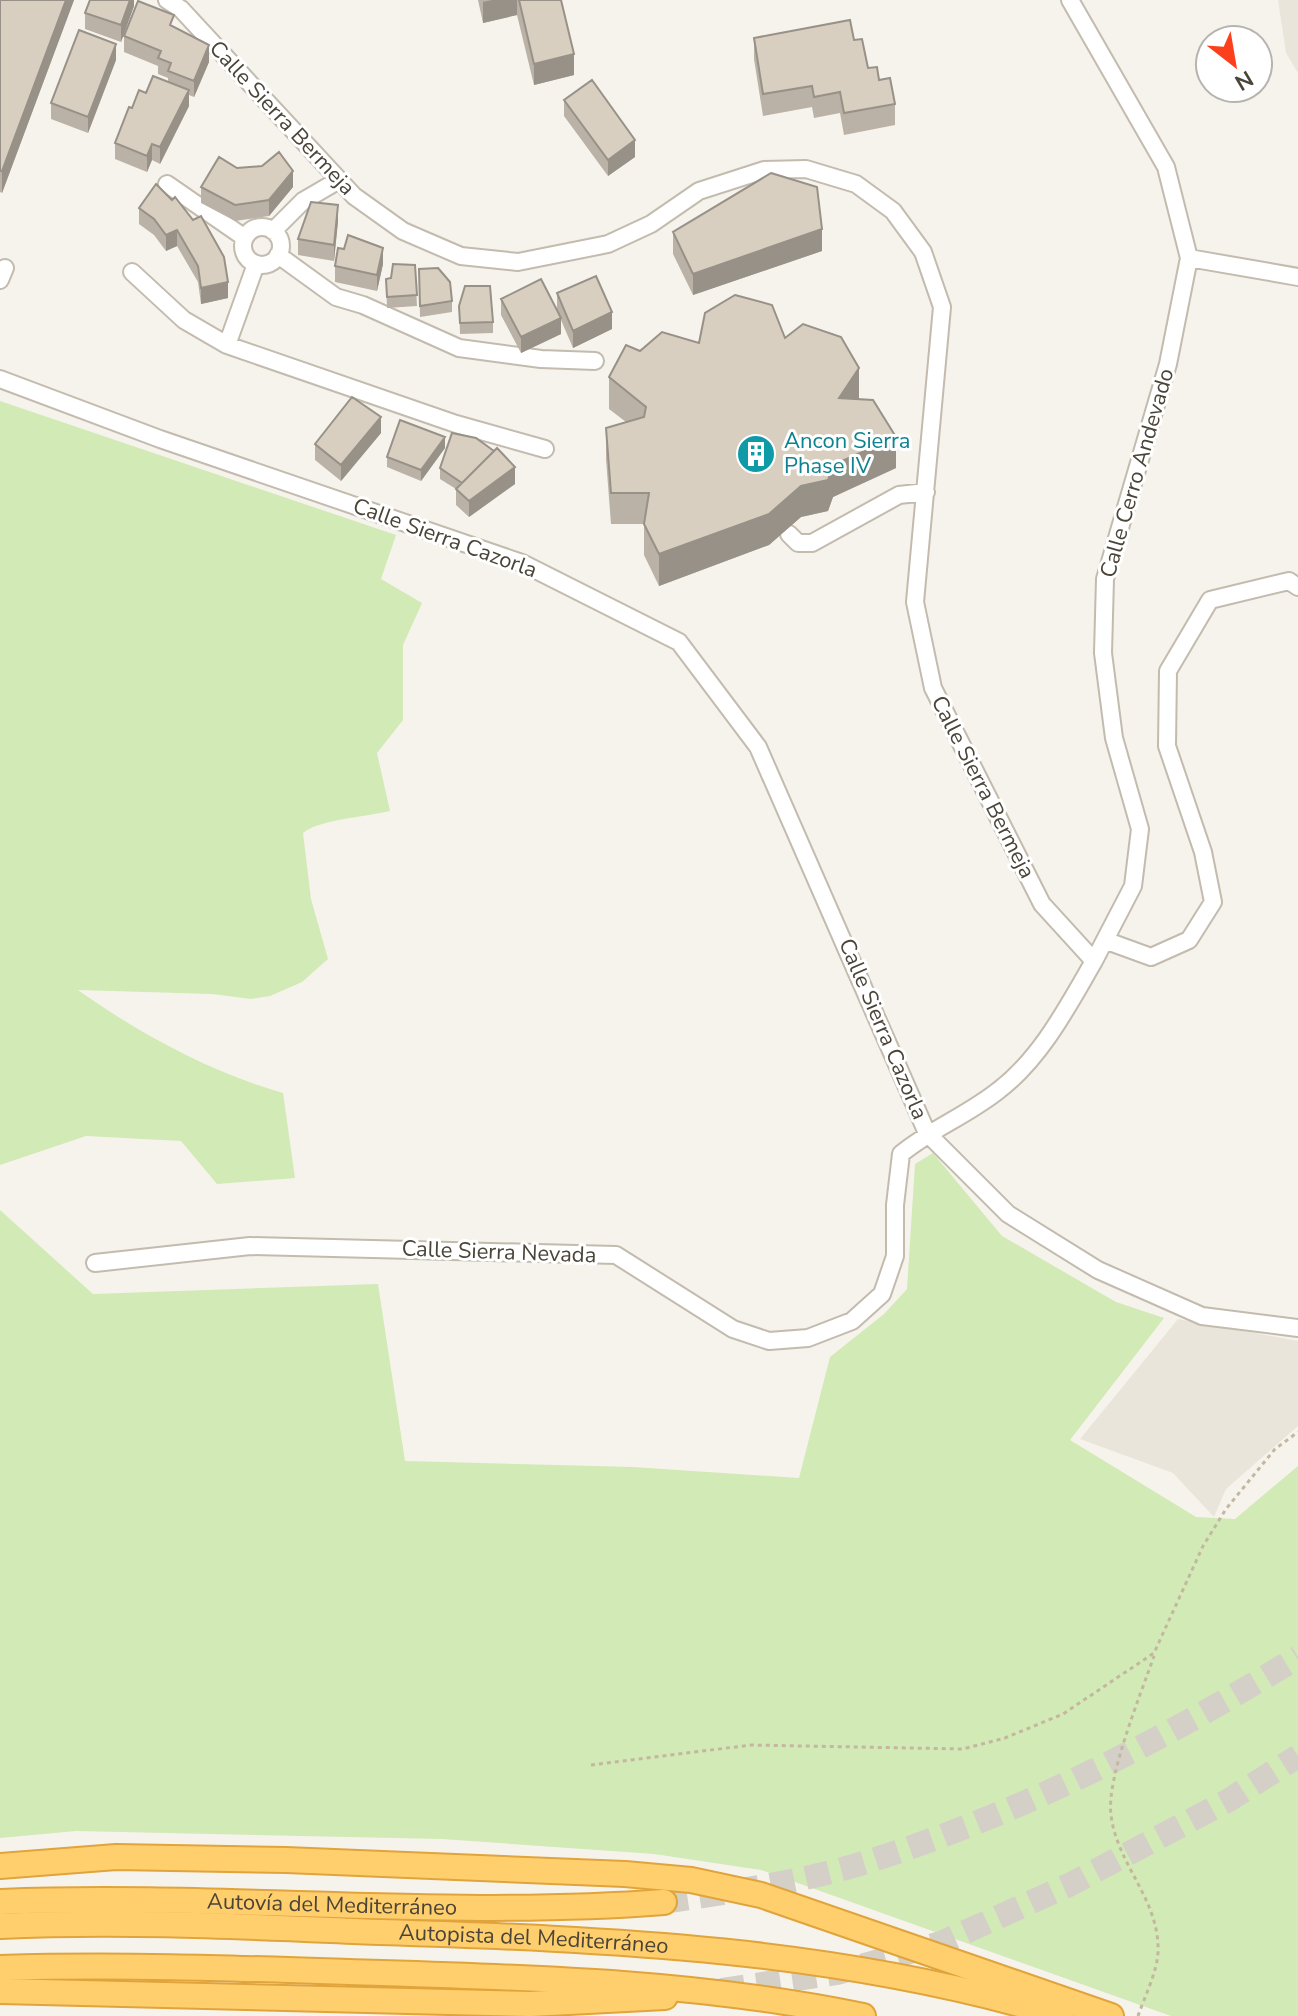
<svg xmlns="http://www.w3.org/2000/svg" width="1298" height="2016" font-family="'Nunito Sans',sans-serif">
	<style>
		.residential { fill: #eae5da }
		.green { fill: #d2eab5 }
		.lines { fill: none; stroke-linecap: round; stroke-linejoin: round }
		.highway-tunnel { stroke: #d4d0c8; stroke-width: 24; stroke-dasharray: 24 12; stroke-linecap: butt }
		.minor-casing { stroke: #c2bbae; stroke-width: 20 }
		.highway-casing { stroke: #e0a43c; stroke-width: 28 }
		.path { stroke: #c4b79f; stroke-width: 3; stroke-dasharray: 4 4; stroke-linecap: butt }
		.minor { stroke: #fff; stroke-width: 16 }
		.highway { stroke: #ffcf6e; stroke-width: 24 }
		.wall { fill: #bab2a6 }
		.shaded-wall { fill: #979187 }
		.building { fill: #d8cfc1; stroke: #979187; stroke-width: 2 }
		.labels { text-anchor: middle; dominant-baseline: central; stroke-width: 6; stroke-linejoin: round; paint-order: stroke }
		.street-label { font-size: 22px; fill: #4b4439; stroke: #fff }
		.culture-label { font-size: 22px; fill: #0d838f; stroke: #fff; text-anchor: start }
	</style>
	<rect width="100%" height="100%" fill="#f6f3ec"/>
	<path class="residential" d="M1278 0H1298V73L1286 53Z
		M1178 1319 1298 1341V1426L1226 1489 1214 1517 1173 1473 1080 1439Z"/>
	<path class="green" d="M0 401 396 535 381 579 422 603 403 645V720L377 753 390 811C366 817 320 819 303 833L311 899 328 959 302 982 270 996 251 999 212 994 78 990C140 1034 210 1072 283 1093L295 1178 217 1184 181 1141 86 1136 0 1165Z
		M933 1153 1002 1236 1116 1302 1164 1318 1070 1440 1196 1517 1235 1519 1298 1466V2016H1171L761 1870 654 1854 442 1839 76 1831 0 1838V1210L93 1294 378 1284 405 1461 633 1467 799 1478 830 1357 884 1314 907 1289 915 1164Z"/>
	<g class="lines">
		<path class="highway-tunnel" d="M664 1902C729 1892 797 1883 860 1864 1015 1816 1161 1742 1298 1657
			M721 1990 837 1973 941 1943 1069 1885 1229 1800 1298 1756"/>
		<defs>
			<path id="minor" d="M1070 0 1166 167 1189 258 1168 364 1105 579 1103 653 1114 738 1140 829 1133 886 1094 961
				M167 184 245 238
				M243 246a19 19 0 1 1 38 0a19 19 0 1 1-38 0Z
				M273 231 303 201 339 180
				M278 255 336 297 363 305 459 348 541 359 595 361
				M1189 258 1298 277
				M132 272 184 320 227 345 256 264
				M0 280 5 268
				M227 345 456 424 545 449
				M0 379 160 439 522 563 679 642 758 747 927 1133 1008 1214 1098 1270 1202 1316 1298 1328
				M789 534 798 543H812L899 495 926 492
				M1107 941 1151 957 1189 940 1213 902 1203 852 1167 746 1168 671 1210 600 1289 581 1298 587
				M95 1263 250 1246 616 1255 733 1329 769 1341 808 1338 852 1321 882 1294 895 1256V1205L901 1154C931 1129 968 1115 999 1090 1041 1058 1068 1006 1094 961L1042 904 933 688 915 602 942 307 923 252 893 211 856 184 806 169 764 170 699 191 651 224 608 244 518 262 461 256 403 231 354 196 181 9 167 0"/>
			<g id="highway">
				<path d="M0 1866 116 1857 286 1860 625 1874 691 1880 761 1895 1111 2016"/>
				<path id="s1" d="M0 1902C221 1893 443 1919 664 1902"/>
				<path id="s2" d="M0 1926C127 1920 254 1927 380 1932 609 1939 841 1949 1061 2016"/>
				<path d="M0 1968C127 1964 254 1969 381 1973 544 1978 703 1983 863 2016"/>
				<path d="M0 1991 530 2004 665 1997"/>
			</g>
		</defs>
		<use href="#minor" class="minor-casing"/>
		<use href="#highway" class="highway-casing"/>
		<path class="path" d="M591 1765 751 1745 963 1749 1005 1738 1063 1714 1154 1653 1203 1546 1226 1509 1275 1449 1298 1432
			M1138 2016C1145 1996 1157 1972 1158 1952 1160 1900 1117 1865 1111 1815 1106 1778 1141 1694 1154 1656"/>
		<use href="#minor" class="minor"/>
		<use href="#highway" class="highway"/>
	</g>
	<path class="wall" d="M0 0H74L2 193 0 192Z
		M134 0V6L121 42 85 29V13Z
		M478 0H561L574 75 534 85 517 15 483 23Z
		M174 27 209 62 194 97 189 95V106L160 164 152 160 147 172 115 159V143L132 108 146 93 168 82V78L158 74V66L124 52V36Z
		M754 38 868 68 879 80 895 104V125L844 135 840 113 814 118 812 107 763 116 754 59Z
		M116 60 88 133 51 119V103Z
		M564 100 635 157 608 176 564 116Z
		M262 166 293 187 269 216 235 221 201 203V187L237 168Z
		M139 208 193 220 228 298 201 304 198 282 177 246 166 251 154 235 139 224Z
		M338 221 334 261 298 255V239Z
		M673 232 822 251 693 295 673 254Z
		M344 249 383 264 377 291 335 282V266Z
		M415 265 417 306 387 308 386 279 391 278Z
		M419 269 452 301V312L420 317Z
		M557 293 612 329 573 348 561 320V334L521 353 501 315V299L557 310Z
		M459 306 493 322V333L460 334Z
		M785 338 859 399 896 468 833 497 828 511 801 517 769 545 659 586 644 555V524H611L606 459V428L626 422 609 409V377L640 351 699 343Z
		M381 433 341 481 315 460V444Z
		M445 448 421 481 387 467V457Z
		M440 468 515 484 469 517 456 505V489L440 479Z"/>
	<path class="shaded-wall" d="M66 0H74L2 193V171Z
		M130 0H134V6L121 42V25Z
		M492 0H517V15L483 23V2Z
		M116 44V60L88 133V117Z
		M209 45V62L194 97V81Z
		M574 54V75L534 85V64Z
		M189 90V106L160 164V147Z
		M635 140V157L608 176V160Z
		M152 144V160L147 172V156Z
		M293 171V187L269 216V200Z
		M338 205V221L334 261V245Z
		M822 229V251L693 295V274Z
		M177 230V246L166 251V235Z
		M383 248V264L377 291V275Z
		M228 282V298L201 304V288Z
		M612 312V329L573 348V331Z
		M561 318V334L521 353V337Z
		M859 368V399L839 398Z
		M381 417V433L341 481V465Z
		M445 437V448L421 481V470Z
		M896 437V468L833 497 828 511 801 517 769 545 659 586V554L801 486 833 465Z
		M515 467V484L469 517V501Z"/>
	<path class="building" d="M0 0H66L2 171H0Z
		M90 0H130L121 25 85 13Z
		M519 0H561L574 54 534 64Z
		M138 1 174 15 170 25 209 45 194 81 168 71 171 63 158 58 161 51 124 36Z
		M850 20 854 40 862 39 868 68 877 67 879 80 890 78 895 104 844 113 840 92 814 97 812 86 763 94 754 38Z
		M79 30 116 44 88 117 51 103Z
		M153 76 189 90 160 147 152 144 147 156 115 143 129 107 132 108 139 90 146 93Z
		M592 80 635 140 608 160 564 100Z
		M279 152 293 171 269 200 235 205 201 187 219 157 237 168 262 166Z
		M771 173 817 187 822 229 693 274 673 232Z
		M156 184 172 200 175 197 193 220 201 216 224 257 228 282 201 288 198 266 177 230 166 235 154 219 139 208Z
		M311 202 338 205 334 245 298 239Z
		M348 235 383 248 377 275 335 266 338 248 344 249Z
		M393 264 415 265 417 295 387 297 386 279 391 278Z
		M438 268 450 282 452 301 420 306 419 269Z
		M596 276 612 312 573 331 557 293Z
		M541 279 561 318 521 337 501 299Z
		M465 286H490L493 322 460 323 459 306Z
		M735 295 772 305 785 338 803 324 841 337 859 368 839 398 873 400 896 437 833 465 828 480 801 486 769 514 659 554 644 524 649 493H611L606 428 644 417 646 407 609 377 626 345 640 351 662 332 699 343 705 313Z
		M352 397 381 417 341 465 315 444Z
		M400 420 445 437 421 470 387 457Z
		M452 433 476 438 494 451 462 483 440 468Z
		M497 448 515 467 469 501 456 489Z"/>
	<defs>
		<symbol id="building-disc" viewBox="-11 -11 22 22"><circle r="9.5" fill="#0f9aa8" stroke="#fff"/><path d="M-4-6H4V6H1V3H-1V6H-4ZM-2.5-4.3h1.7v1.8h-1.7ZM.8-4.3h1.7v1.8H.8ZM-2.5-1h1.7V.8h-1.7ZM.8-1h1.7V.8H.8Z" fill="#fff"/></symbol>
	</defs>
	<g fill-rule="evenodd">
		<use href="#building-disc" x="734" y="432" width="44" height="44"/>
	</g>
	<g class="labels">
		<g class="street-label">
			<text transform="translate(282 118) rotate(47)">Calle Sierra Bermeja</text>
			<text transform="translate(1137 473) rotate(-74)">Calle Cerro Andevado</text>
			<text transform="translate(445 538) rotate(20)">Calle Sierra Cazorla</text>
			<text transform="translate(983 787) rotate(63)">Calle Sierra Bermeja</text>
			<text transform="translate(883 1029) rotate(67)">Calle Sierra Cazorla</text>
			<text transform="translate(499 1252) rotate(2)">Calle Sierra Nevada</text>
			<text stroke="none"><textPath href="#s1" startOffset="332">Autovía del Mediterráneo</textPath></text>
			<text stroke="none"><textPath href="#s2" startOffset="534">Autopista del Mediterráneo</textPath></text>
		</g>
		<g class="culture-label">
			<text x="784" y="441">Ancon Sierra<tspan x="784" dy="25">Phase IV</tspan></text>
		</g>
	</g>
	<g transform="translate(1234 64) rotate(149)"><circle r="38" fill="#ffffff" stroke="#b7b4b0" stroke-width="2"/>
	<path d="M0-6L14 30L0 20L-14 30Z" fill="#fc3f1d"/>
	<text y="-12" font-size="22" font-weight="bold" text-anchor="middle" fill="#4b4439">N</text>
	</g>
</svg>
